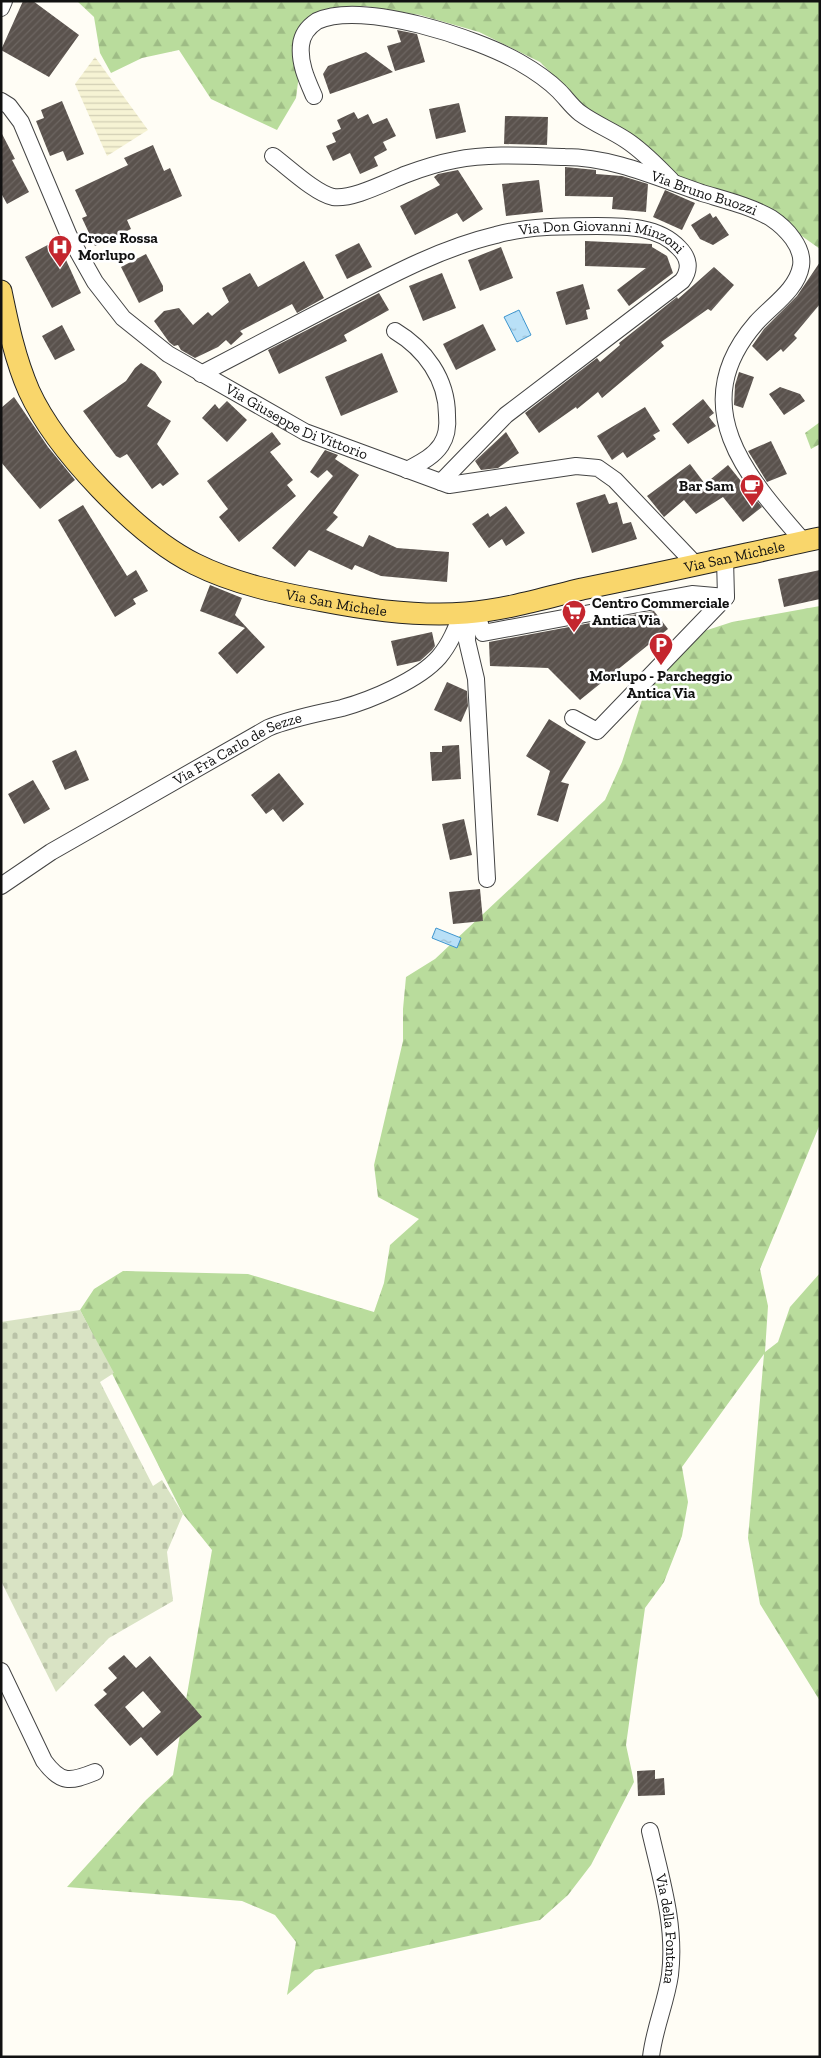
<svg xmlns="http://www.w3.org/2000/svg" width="821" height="2058" font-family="'Zilla Slab',serif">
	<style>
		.farmland { fill: url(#farmland-rules) }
		.forest { fill: url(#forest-firs) }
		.cemetery { fill: url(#cemetery-stones) }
		.water { fill: url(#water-ripples); stroke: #3f96cf }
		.building { fill: url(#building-hatch); fill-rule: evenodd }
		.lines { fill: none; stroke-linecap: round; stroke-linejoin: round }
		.minor-casing { stroke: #444; stroke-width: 18 }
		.major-casing { stroke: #222; stroke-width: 23 }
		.minor { stroke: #fff; stroke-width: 16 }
		.major { stroke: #f9d66b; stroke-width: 21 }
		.labels { text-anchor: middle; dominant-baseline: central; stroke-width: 5; stroke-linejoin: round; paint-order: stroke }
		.street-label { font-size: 15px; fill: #111; stroke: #fff }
		.poi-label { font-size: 15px; font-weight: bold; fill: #111; stroke: #fff; text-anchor: start }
	</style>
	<defs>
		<pattern id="farmland-rules" width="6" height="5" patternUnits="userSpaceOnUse" patternTransform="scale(1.25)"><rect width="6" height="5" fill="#f6f3d4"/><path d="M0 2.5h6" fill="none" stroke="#d2cfb5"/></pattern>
		<pattern id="forest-firs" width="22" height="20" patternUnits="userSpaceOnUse" patternTransform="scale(1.25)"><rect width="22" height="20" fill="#b9dc9c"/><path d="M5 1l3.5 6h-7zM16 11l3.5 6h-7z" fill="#9ebc85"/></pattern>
		<pattern id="cemetery-stones" width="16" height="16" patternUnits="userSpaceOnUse" patternTransform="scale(1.25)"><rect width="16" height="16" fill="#d9e3c4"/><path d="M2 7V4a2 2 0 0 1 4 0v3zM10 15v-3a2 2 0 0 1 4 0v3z" fill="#b9c2a7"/></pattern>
		<pattern id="water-ripples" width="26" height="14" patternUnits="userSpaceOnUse" patternTransform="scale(1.25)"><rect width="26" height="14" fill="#b9e0f7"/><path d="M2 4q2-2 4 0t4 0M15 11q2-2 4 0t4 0" fill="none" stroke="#9ebfd3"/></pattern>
		<pattern id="building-hatch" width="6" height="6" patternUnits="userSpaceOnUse" patternTransform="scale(1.25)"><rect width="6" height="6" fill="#5a524d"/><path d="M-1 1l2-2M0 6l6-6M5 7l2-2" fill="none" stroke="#6d6662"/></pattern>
	</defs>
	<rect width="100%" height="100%" fill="#fffdf5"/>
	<path class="farmland" d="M95 57 148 130 107 156 75 84Z"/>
	<path class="forest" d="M77 1H820V249L785 224 678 180 588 110 540 62 479 32 420 15 365 6 325 12 305 27 296 98 277 130 211 99 179 50 142 58 111 73 100 53 94 17Z
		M820 422V444L811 449 805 433Z
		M820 606V1124L760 1269 768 1306 765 1352 778 1342 790 1307 820 1273V1701L760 1604 748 1538 764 1354 682 1467 688 1502 682 1536 664 1582 645 1608 626 1745 634 1782 591 1865 568 1895 540 1920 315 1970 287 1995 296 1942 275 1915 242 1901 67 1887 146 1800 173 1775 212 1550 183 1514 80 1310 94 1289 123 1271 248 1274 374 1312 384 1283 390 1245 419 1219 378 1197 374 1165 403 1041V1009L406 977 435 959 605 800 622 762 642 700 692 635 732 622Z"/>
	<path class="cemetery" d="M80 1310 114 1373 100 1382 153 1486 162 1480 183 1514 167 1552 173 1601 109 1638 56 1692 1 1581V1322Z"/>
	<path class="water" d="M519 310 531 335 517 342 504 317Z
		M436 928 461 938 457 948 432 938Z"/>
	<path class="building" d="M23 1H33L79 35 49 77 1 50Z
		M397 30 417 34 425 62 395 71 387 46 401 42Z
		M366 52 393 72 330 94 323 74 328 66Z
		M62 101 84 154 67 161 63 151 50 156 36 121 44 118 41 110Z
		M459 103 466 132 436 139 429 109Z
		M354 112 358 119 368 114 373 124 387 118 396 136 383 142 387 150 374 157 378 166 360 174 350 153 333 161 326 146 336 142 332 133 341 129 337 120Z
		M505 116 548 117 547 145 504 144Z
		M1 132 15 159 12 160 29 192 7 204 1 193Z
		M153 145 164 171 170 168 182 196 127 220 131 229 95 246 82 218 87 216 75 190 128 165 124 158Z
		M565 167 596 170V174L622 176 648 184 646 212 612 209 613 197 565 196Z
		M458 170 483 209 463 222 457 213 415 235 400 206 440 185 434 177 438 174Z
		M539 180 543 212 506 216 502 184Z
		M665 190 695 203 682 230 653 217Z
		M710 213 713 218 716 216 729 235 713 245 700 239 691 225Z
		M57 240 81 293 52 308 25 257Z
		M585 241 652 244V247L667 256 673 273 629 306 617 290 646 268 585 266Z
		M359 243 372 267 347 279 335 255Z
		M501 247 513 278 480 291 468 260Z
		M146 254 163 286V291L139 303 121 267Z
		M304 261 324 298 297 313 292 304 240 331 243 334 231 345 226 340 218 347 195 358 181 350 178 345 174 346 169 342 154 321 164 311 179 308 193 325 208 312 212 316 229 302 222 288 250 273 258 287Z
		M820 262V304L794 335 797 338 783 352 781 349 767 361 752 346 764 329 797 296Z
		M714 267 734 285 711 311 708 309 661 342 664 346 602 398 598 392 577 409 576 407 539 433 525 413 597 358 600 362 620 345 619 343 677 297 678 299Z
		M442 273 456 308 423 321 409 286Z
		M583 284 590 309 586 310 588 319 566 325 556 292Z
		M379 293 389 310 344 335 347 341 279 374 268 350Z
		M483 324 496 350 456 370 443 344Z
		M62 325 75 350 55 360 42 336Z
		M382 353 398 392 341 416 325 377Z
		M141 363 155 372 162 382 147 406 171 421 157 444 179 474 163 486 160 483 152 489 127 454 120 458 116 456 83 411 126 381 135 368Z
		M739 372 754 377 743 408 734 405 735 385Z
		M780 387 800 394 805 401 784 415 769 394Z
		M14 397 48 447 75 480 40 509 1 462V408Z
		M703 399 714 413 709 417 716 426 688 444 672 424Z
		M227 401 247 420 227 442 202 418 215 404 219 409Z
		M645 407 660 431 653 435 656 439 627 458 623 452 612 460 597 436Z
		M272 432 281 444 270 452 293 480 287 485 296 496 239 542 219 517 228 509 207 481Z
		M506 432 519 453 498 468 481 470 475 461Z
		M771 441 787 474 767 482 748 451Z
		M325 450 338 455 335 459 359 475 333 513 338 517 326 530 363 547 369 535 397 548 449 552 447 582 381 576 355 565 352 570 309 550 295 567 272 548 333 476 327 470 318 478 310 472Z
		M690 464 705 484 728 465 762 507 743 522 723 497 696 514 684 500 664 517 647 496Z
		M605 494 609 504 617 502 623 524 631 522 637 539 592 553 576 503Z
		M83 505 127 576 136 570 148 591 133 599 136 604 115 617 58 520Z
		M506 506 525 533 506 546 502 539 489 548 472 524 488 513 490 517Z
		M820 570V599L784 607 778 579Z
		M210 585 242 598 235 615 265 647 237 674 218 653 245 628 200 611Z
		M654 611 668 629 580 700 548 668 490 666 489 642Z
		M432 632 435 646 432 650 420 661 397 666 391 641Z
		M447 682 467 691 468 706 461 722 434 710Z
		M549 719 586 742 561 782 569 784 558 822 537 815 550 771 526 756Z
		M459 745 461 779 432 781 430 752H442V746Z
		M76 750 89 780 65 790 52 761Z
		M279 773 304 804 283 822 273 809 266 814 251 795Z
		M33 780 50 809 24 824 8 794Z
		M464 819 472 855 450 860 442 824Z
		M480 889 483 921 453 924 449 892Z
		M124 1655 136 1668 150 1656 202 1717 157 1756 141 1737 130 1746 94 1705 107 1694 103 1690 117 1678 108 1668ZM143 1691 161 1712 143 1728 125 1707Z
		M655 1770V1779L664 1778 665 1795 638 1796 637 1771Z"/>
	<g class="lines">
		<defs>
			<g id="minor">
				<path d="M1 8 4 1"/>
				<path d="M314 96C307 80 299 63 301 45 302 34 308 27 317 21 362 0 477 38 519 62 533 70 548 80 559 91 566 98 572 107 580 113 595 124 611 130 626 140 643 151 657 166 671 180"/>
				<path id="s1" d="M1 101 9 106 21 122 69 236 95 282 123 318 168 354 305 432 449 485 576 466 598 468 615 480 696 565"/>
				<path id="s2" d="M273 156C288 167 315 193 333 197 353 200 388 181 407 174 423 168 439 163 455 160 490 153 530 156 565 157 612 157 658 178 702 193 725 200 750 206 771 218 786 228 804 247 801 266 797 290 771 306 756 323 684 406 746 476 804 542"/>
				<path d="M395 331C425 349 447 379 447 415 448 425 447 436 441 445 433 457 420 463 407 470"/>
				<path id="s3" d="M201 374C247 350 293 326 339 302 389 276 441 248 496 235 528 226 564 226 597 226 625 226 659 226 679 248 689 258 691 269 682 281L506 415 441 482"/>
				<path d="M476 612 483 633 692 594 726 597"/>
				<path d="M468 613 467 641 476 679 487 879"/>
				<path d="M573 718 597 731 726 597 725 559"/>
				<path id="s4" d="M1 886 51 852 268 728C292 718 316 714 342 708 371 700 419 680 439 657 450 644 456 629 462 613"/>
				<path d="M1 1671 44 1761C61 1784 70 1782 95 1772"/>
				<path id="s5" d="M650 1831C661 1879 676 1925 670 1975 666 2003 654 2029 651 2057"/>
			</g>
			<g id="major">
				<path id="s6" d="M1 291C8 325 15 359 29 391 56 450 137 535 195 564 235 584 279 593 323 601 369 610 419 617 466 613 505 610 545 598 582 589 662 573 741 555 820 538"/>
			</g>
		</defs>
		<use href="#minor" class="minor-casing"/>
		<use href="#major" class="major-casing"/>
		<use href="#minor" class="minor"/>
		<use href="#major" class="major"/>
	</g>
	<defs>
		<symbol id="hospital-pin" viewBox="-11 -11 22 30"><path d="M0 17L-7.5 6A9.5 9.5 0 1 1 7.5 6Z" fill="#c4262e" stroke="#fff"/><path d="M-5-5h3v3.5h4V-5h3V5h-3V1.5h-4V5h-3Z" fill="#fff"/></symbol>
		<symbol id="cafe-pin" viewBox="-11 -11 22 30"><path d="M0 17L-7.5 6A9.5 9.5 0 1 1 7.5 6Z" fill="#c4262e" stroke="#fff"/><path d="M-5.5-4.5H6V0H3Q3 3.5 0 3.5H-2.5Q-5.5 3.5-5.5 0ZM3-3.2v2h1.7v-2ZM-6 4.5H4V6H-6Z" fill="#fff"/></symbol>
		<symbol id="supermarket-pin" viewBox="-11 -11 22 30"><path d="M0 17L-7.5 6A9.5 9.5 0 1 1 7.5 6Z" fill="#c4262e" stroke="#fff"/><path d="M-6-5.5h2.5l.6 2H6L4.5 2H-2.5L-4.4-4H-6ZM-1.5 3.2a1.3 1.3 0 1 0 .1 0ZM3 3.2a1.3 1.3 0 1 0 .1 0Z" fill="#fff"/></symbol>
		<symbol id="parking-pin" viewBox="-11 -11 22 30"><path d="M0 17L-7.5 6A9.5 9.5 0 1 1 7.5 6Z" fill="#c4262e" stroke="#fff"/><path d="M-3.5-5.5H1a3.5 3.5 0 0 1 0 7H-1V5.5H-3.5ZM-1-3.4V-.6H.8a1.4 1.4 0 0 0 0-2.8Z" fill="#fff"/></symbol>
	</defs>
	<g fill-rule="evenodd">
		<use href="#hospital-pin" x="46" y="233" width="28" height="38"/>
		<use href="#cafe-pin" x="738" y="472" width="28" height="38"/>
		<use href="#supermarket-pin" x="560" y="598" width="28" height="38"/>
		<use href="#parking-pin" x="647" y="631" width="28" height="38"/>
	</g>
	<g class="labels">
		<g class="street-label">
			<text stroke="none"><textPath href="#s2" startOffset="456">Via Bruno Buozzi</textPath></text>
			<text stroke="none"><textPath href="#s3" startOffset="435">Via Don Giovanni Minzoni</textPath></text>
			<text stroke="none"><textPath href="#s1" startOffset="455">Via Giuseppe Di Vittorio</textPath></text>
			<text stroke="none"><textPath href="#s6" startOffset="899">Via San Michele</textPath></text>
			<text stroke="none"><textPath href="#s6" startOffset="494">Via San Michele</textPath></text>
			<text stroke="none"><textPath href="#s4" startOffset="274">Via Frà Carlo de Sezze</textPath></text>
			<text stroke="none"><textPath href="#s5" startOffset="100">Via della Fontana</textPath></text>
		</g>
		<g class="poi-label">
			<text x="78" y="238">Croce Rossa<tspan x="78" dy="17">Morlupo</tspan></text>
			<text x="734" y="486" text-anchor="end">Bar Sam</text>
			<text x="592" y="603">Centro Commerciale<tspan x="592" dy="17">Antica Via</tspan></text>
			<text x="661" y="676" text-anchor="middle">Morlupo - Parcheggio<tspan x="661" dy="17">Antica Via</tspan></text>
		</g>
	</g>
	<rect width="821" height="2058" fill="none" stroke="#111111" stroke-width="5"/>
</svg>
